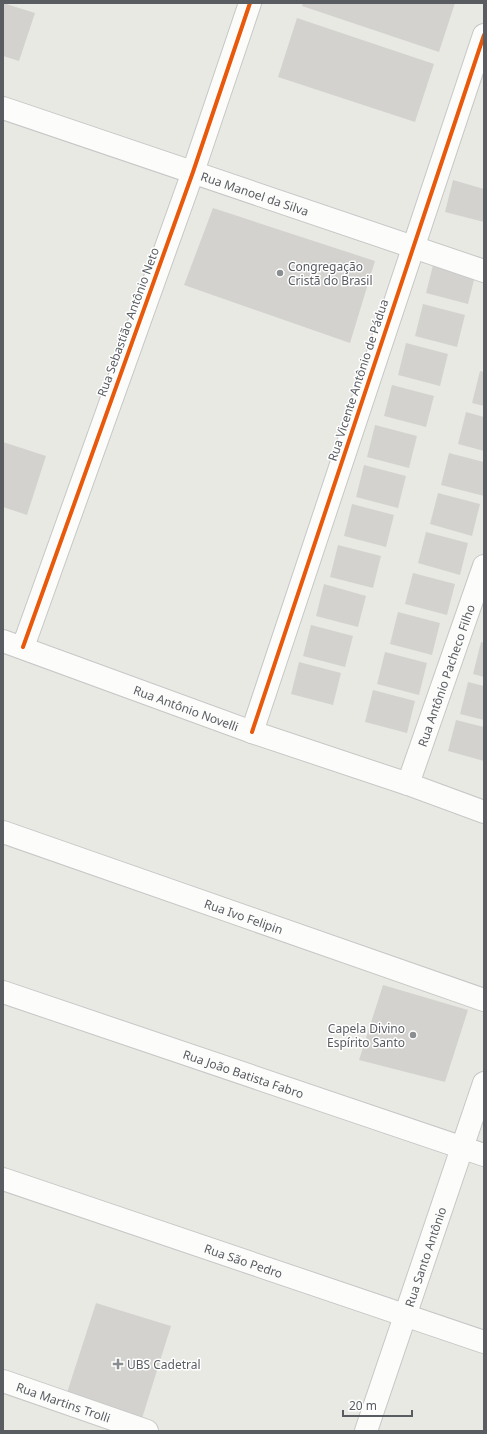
<svg xmlns="http://www.w3.org/2000/svg" width="487" height="1434" font-family="'Noto Sans',sans-serif">
	<style>
		.building { fill: #d3d2cf }
		.lines { fill: none; stroke-linecap: round; stroke-linejoin: round }
		.street-casing { stroke: #c6c7c6; stroke-width: 24 }
		.street { stroke: #fcfcfb; stroke-width: 22 }
		.cycleway-casing { stroke: #fff; stroke-width: 6 }
		.cycleway { stroke: #e8590c; stroke-width: 4 }
		.poi-dot { fill: #8b8e90; stroke: #fff; stroke-width: 1.5 }
		.labels { text-anchor: middle; dominant-baseline: central; stroke-width: 3; stroke-linejoin: round; paint-order: stroke }
		.street-label { font-size: 12px; fill: #595d62; stroke: #fff }
		.poi-label { font-size: 12px; fill: #595d62; stroke: #fff; text-anchor: start }
	</style>
	<rect width="100%" height="100%" fill="#e9e9e4"/>
	<path class="building" d="M3 3 35 13 19 61 3 56Z
		M303 3H455L439 52 302 6Z
		M297 18 434 64 415 122 278 77Z
		M453 180 484 189V222L445 212Z
		M213 208 375 261 350 343 184 285Z
		M434 261 476 272 468 304 426 293Z
		M423 304 465 315 457 347 415 336Z
		M406 343 448 354 440 386 398 375Z
		M480 371 484 372V406L472 403Z
		M392 385 434 396 426 427 384 416Z
		M466 412 484 417V451L458 444Z
		M375 425 417 436 409 468 367 457Z
		M3 442 46 456 27 515 3 507Z
		M449 453 484 462V496L441 485Z
		M364 465 406 476 398 508 356 497Z
		M438 493 480 504 472 536 430 524Z
		M352 504 394 515 386 547 344 536Z
		M426 532 468 543 460 575 418 563Z
		M338 545 381 556 373 588 330 577Z
		M413 573 455 584 447 615 405 604Z
		M324 584 366 596 358 627 316 616Z
		M398 612 440 623 432 655 390 644Z
		M311 625 353 636 345 667 303 656Z
		M481 642 484 643V677L473 674Z
		M385 652 427 663 419 695 377 684Z
		M299 662 341 673 333 705 291 694Z
		M468 682 484 686V720L460 714Z
		M373 690 415 701 407 733 365 722Z
		M456 720 484 727V761L448 751Z
		M383 985 468 1010 445 1082 359 1060Z
		M96 1303 171 1326 139 1428 64 1402Z"/>
	<g class="lines">
		<defs>
			<g id="street">
				<path id="s1" d="M3 108 484 271"/>
				<path id="s2" d="M3 641 252 732 408 784 484 812"/>
				<path d="M23 647 193 172 250 3"/>
				<path d="M252 732 484 35"/>
				<path id="s3" d="M408 784 484 566"/>
				<path id="s4" d="M3 832 484 1000"/>
				<path id="s5" d="M3 992 484 1155"/>
				<path id="s6" d="M3 1179 484 1342"/>
				<path id="s7" d="M3 1381 147 1431"/>
				<path id="s8" d="M366 1431 484 1083"/>
			</g>
		</defs>
		<use href="#street" class="street-casing"/>
		<use href="#street" class="street"/>
		<defs>
			<path id="cycleway" d="M23 647 193 172 250 3
				M252 732 484 35"/>
		</defs>
		<use href="#cycleway" class="cycleway-casing"/>
		<use href="#cycleway" class="cycleway"/>
	</g>
	<g class="poi-dot">
		<circle cx="280" cy="273" r="4"/>
		<circle cx="413" cy="1035" r="4"/>
		<path d="M116 1358h4v4h4v4h-4v4h-4v-4h-4v-4h4z"/>
	</g>
	<g class="labels">
		<g class="street-label">
			<text stroke="none"><textPath href="#s1" startOffset="266">Rua Manoel da Silva</textPath></text>
			<text transform="translate(128 322) rotate(-70)">Rua Sebastião Antônio Neto</text>
			<text transform="translate(358 380) rotate(-72)">Rua Vicente Antônio de Pádua</text>
			<text stroke="none"><textPath href="#s3" startOffset="115">Rua Antônio Pacheco Filho</textPath></text>
			<text stroke="none"><textPath href="#s2" startOffset="195">Rua Antônio Novelli</textPath></text>
			<text stroke="none"><textPath href="#s4" startOffset="255">Rua Ivo Felipin</textPath></text>
			<text stroke="none"><textPath href="#s5" startOffset="254">Rua João Batista Fabro</textPath></text>
			<text stroke="none"><textPath href="#s8" startOffset="184">Rua Santo Antônio</textPath></text>
			<text stroke="none"><textPath href="#s6" startOffset="254">Rua São Pedro</textPath></text>
			<text stroke="none"><textPath href="#s7" startOffset="64">Rua Martins Trolli</textPath></text>
		</g>
		<g class="poi-label">
			<text x="288" y="266">Congregação<tspan x="288" dy="14">Cristã do Brasil</tspan></text>
			<text x="405" y="1028" text-anchor="end">Capela Divino<tspan x="405" dy="14">Espírito Santo</tspan></text>
			<text x="127" y="1364">UBS Cadetral</text>
		</g>
	</g>
	<rect width="487" height="1434" fill="none" stroke="#595d62" stroke-width="8"/>
	<path d="M343 1410v6h69v-6" fill="none" stroke="#595d62" stroke-width="2"/>
	<text x="349" y="1410" font-size="12" fill="#595d62" stroke="#ffffff" stroke-width="3" paint-order="stroke">20 m</text>
</svg>
